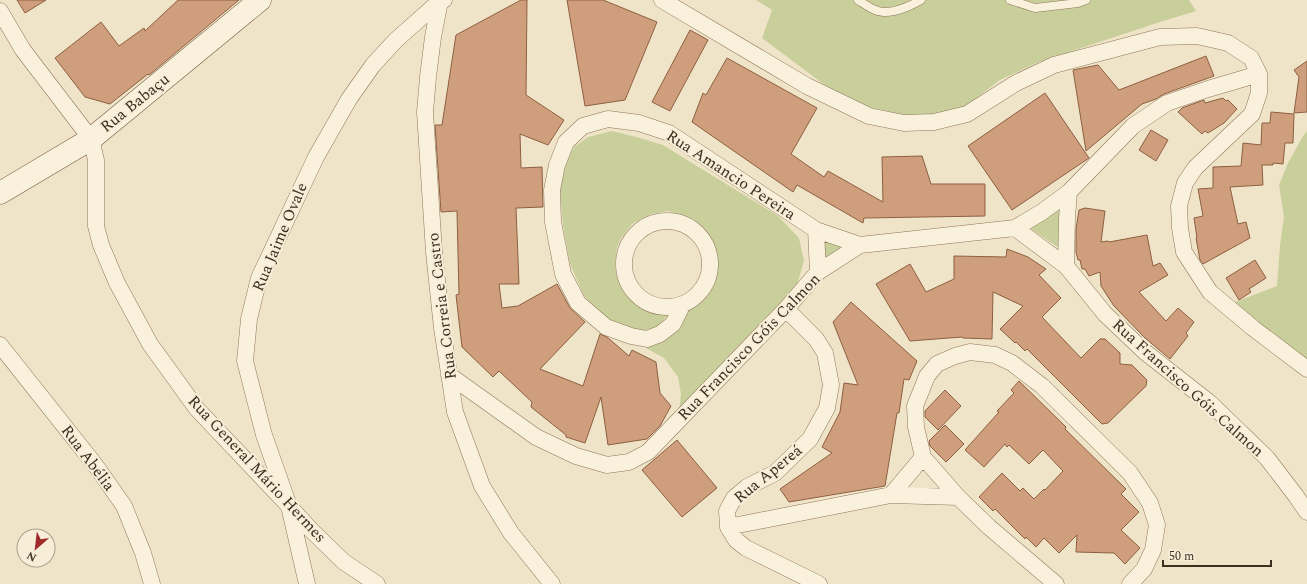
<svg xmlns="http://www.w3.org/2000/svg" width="1307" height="584" font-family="Spectral,serif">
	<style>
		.green { fill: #c9cf9b }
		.building { fill: #cf9f7d; stroke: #8d5f41 }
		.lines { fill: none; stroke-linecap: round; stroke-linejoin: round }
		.lane-casing { stroke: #8d765c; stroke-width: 9 }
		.street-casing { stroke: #8d765c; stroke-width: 17 }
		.secondary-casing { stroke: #6f573f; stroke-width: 23 }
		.lane { stroke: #faf1dc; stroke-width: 8 }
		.street { stroke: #faf1dc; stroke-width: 16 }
		.secondary { stroke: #faf1dc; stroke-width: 22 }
		.labels { text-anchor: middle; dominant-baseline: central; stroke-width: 4; stroke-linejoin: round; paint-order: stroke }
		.street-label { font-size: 16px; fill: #3d2e20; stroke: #f7eed8 }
	</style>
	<rect width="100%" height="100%" fill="#f0e4c8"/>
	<path class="green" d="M756 0H1189L1196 11 1157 23 1039 62 1000 80 957 113 910 116 865 106 826 86 762 38 772 10Z
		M612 131 640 138 663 145 778 216 799 238 804 261 797 285 679 412 681 394 678 377 664 358 646 348 665 341 691 307 705 296 714 281 717 270V252L710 236 693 219 668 211 651 214 632 224 621 238 617 247 615 265 617 277 625 293 631 300 646 310 670 313 658 326 642 332 613 323 584 296 570 264 563 226 560 190 564 165 574 147 588 137Z
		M1307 131V362L1230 304 1277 286 1280 245 1284 217 1279 185 1288 163 1303 136Z
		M1061 206 1062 250 1028 227Z
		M823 239 849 248 826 262Z"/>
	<path class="building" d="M17 0H46L25 13Z
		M178 0H239L149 75 148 74 110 104 85 97 55 58 101 22 119 46 144 28 145 31Z
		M521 0H527L526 95 564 120 548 145 520 134 521 168 542 167 543 207 516 208 519 284H499L502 308 518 306 557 284 570 308 585 322 540 369 583 386 600 334 607 337 629 356 632 350 656 362 660 393 671 406 660 426 647 439 608 445 601 397 585 443 566 437V435L531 407 532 402 499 371 493 377 462 347 456 295 459 294 457 211 441 212 435 125H442L456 35Z
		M567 0H603L657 22 625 100 585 106Z
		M690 30 708 40 670 111 652 102Z
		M1206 56 1214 76 1164 94 1156 99 1142 104 1086 151 1073 70 1098 65 1119 90Z
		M727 58 817 108 791 154 824 177 828 171 883 202 882 157 922 156 931 184H985V216L864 218 863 223 797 185 793 192 692 122 703 93 706 95Z
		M1307 61V112L1294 113 1299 77 1294 70Z
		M1045 93 1089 158 1012 210 968 146Z
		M1223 98 1226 101 1228 100 1237 109 1224 123 1208 133 1205 131 1202 134 1178 112 1182 108 1204 100 1205 103Z
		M1271 112 1294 114 1293 143H1285L1283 164 1273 163V165H1262L1263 185 1230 187 1238 224 1246 222 1250 238 1203 264 1200 260 1196 238H1197L1194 218 1203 216 1198 189 1213 188V167L1241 166 1243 143 1261 145 1262 123H1270Z
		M1151 130 1168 140 1156 161 1139 150Z
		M1085 208 1105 211 1101 242 1108 241 1109 242 1147 235 1153 266 1160 263 1168 275 1139 292 1166 321 1178 308 1194 322 1186 333 1188 336 1170 359 1145 338 1114 306 1101 286 1100 272 1089 276 1085 269H1082L1080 260H1078L1076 252V229L1079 210Z
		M1007 249 1028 257 1046 269 1039 275 1061 298 1042 317 1081 358 1100 339H1105L1120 353V364L1132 365 1147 380 1146 386 1108 423 1102 424 1027 349 1025 351 1016 342 1015 343 1000 329 1023 306 993 292 992 339 963 338 962 337 910 341 876 284 910 264 926 292 954 279V256L1006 257Z
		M1255 260 1266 278 1249 289 1251 292 1239 300 1226 278Z
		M851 302 917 361 909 380 904 379 899 413H897L885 486 789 502 780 489 832 453 822 447 840 412 844 383 858 385 833 322Z
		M1019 381 1066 427 1065 429 1126 489 1121 494 1139 512 1121 530 1140 548 1125 564 1114 553 1076 552 1077 535 1059 553 1044 538 1036 547 1026 537 1025 539 995 509 993 511 979 497 1002 473 1020 491 1023 488 1034 499 1044 489 1045 490 1063 471 1043 450 1029 464 1009 445 1007 447 1005 444 984 467 965 450 999 412 997 411 1014 393 1011 390Z
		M945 390 961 406 938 430 925 417V411Z
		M945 425 964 444 946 462 930 446 929 441Z
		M677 440 717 488 682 517 642 470Z"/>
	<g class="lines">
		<defs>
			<path id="lane" d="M858 0C866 5 876 13 885 12 898 12 910 6 921 0
				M1010 0 1035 8 1078 3 1086 0"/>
			<path id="street" d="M662 0 807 86 869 116 904 123 934 122 967 114 1016 83 1054 65 1160 37 1197 36 1228 43 1251 58 1259 74V93L1252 114 1195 168 1185 183 1179 206 1180 228 1184 252 1210 292 1253 328 1307 369
				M440 1 433 37 428 77 425 112 434 252 442 328 455 412 482 486 511 533 552 584
				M0 11 23 50 91 139 96 160V226L101 245 117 283 150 344 197 409 289 506 312 531 344 562 377 584
				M624 264a43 43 0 1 1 86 0a43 43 0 1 1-86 0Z
				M1015 228 1042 212 1069 192 1133 126 1167 103 1208 89 1259 74
				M816 230 860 245
				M1066 266 1067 218 1069 192
				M683 304 673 324 660 334 647 339 631 336 606 327 578 303 563 274 553 222 552 190 557 165 566 142 583 126 608 119 639 123 669 133 816 230 818 272
				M786 309 816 339 825 353 831 385 827 408 810 439 775 473 747 487 734 498 727 511 728 527 736 540 746 548 819 584
				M0 345 96 466 124 506 143 553 152 584
				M449 375 536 437 576 456 607 465 629 462 648 452 786 309 818 272 860 245 1015 228 1066 266 1105 314 1145 352 1210 403 1267 458 1296 496 1307 512
				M891 495 923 457
				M728 527 891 495 958 497
				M307 584 289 506 264 435 245 361 249 319 259 278 316 157 349 99 373 65 396 40 440 1 444 0
				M1056 584 989 527 958 497 923 457 916 427 915 406 927 376 937 364 955 356 970 352 995 355 1012 363 1042 386 1130 473 1150 503 1157 525 1153 550 1144 569 1130 584"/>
			<path id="secondary" d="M0 193 91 139 260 0"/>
		</defs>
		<use href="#lane" class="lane-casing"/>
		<use href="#street" class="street-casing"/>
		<use href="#secondary" class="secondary-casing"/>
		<use href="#lane" class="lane"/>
		<use href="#street" class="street"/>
		<use href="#secondary" class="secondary"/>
	</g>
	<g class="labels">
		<g class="street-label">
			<text transform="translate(135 103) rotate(-39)">Rua Babaçu</text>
			<text transform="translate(731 175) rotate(33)">Rua Amancio Pereira</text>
			<text transform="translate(280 237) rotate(-67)">Rua Jaime Ovale</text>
			<text transform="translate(442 306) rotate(-97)">Rua Correia e Castro</text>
			<text transform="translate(749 347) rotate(-46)">Rua Francisco Góis Calmon</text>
			<text transform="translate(1188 388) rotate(42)">Rua Francisco Góis Calmon</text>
			<text transform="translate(88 458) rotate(53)">Rua Abélia</text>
			<text transform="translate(257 469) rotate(47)">Rua General Mário Hermes</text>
			<text transform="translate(768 474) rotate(-39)">Rua Apereá</text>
		</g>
	</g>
	<g transform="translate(36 548) rotate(208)"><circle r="19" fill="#f7eed8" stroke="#ada18e"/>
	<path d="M0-3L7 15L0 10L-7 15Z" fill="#9e2a2b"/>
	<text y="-6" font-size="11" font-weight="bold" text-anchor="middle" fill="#3d2e20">N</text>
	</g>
	<path d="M1163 560v6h108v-6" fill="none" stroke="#3d2e20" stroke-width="2"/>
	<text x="1169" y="560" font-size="12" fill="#3d2e20" stroke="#f7eed8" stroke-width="3" paint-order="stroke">50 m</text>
</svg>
